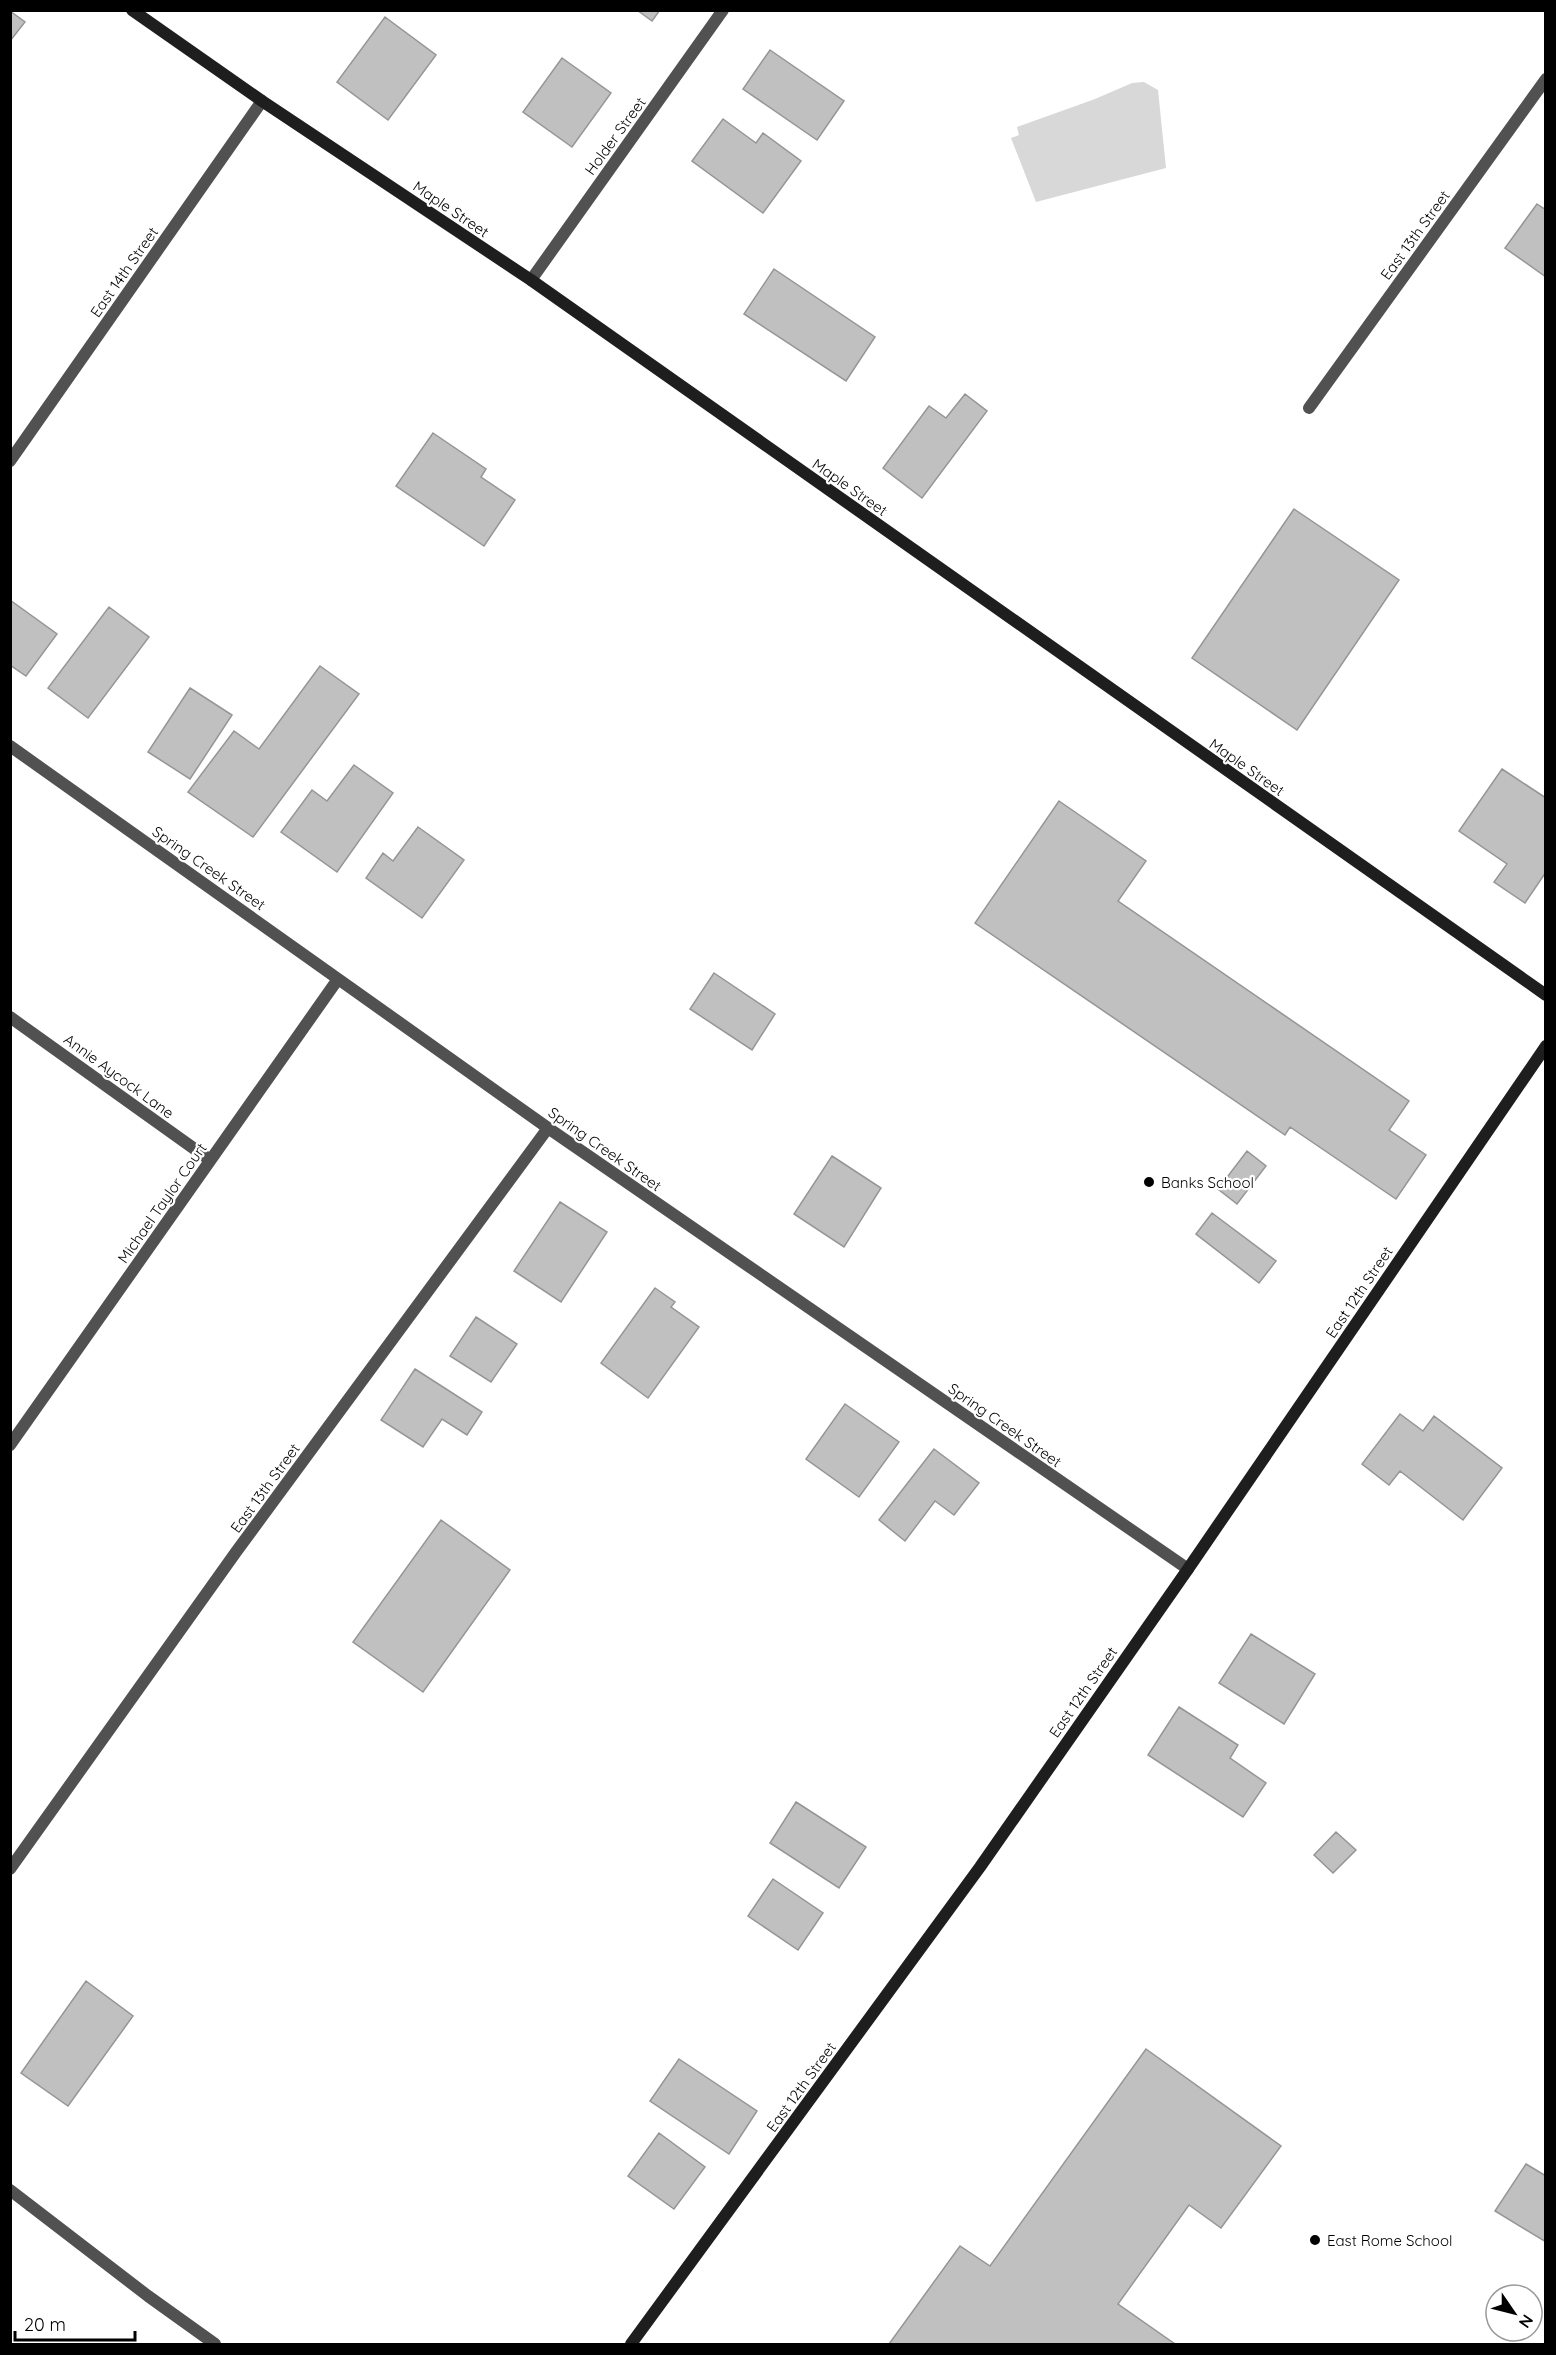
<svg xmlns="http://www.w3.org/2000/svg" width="1556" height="2355" font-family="Quicksand,sans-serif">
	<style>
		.green { fill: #d8d8d8 }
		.building { fill: #c0c0c0; stroke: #959595; stroke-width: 1.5 }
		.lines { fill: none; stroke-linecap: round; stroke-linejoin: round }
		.lane { stroke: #515151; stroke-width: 12 }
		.street { stroke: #515151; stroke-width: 12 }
		.secondary { stroke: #1e1e1e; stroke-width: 12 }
		.poi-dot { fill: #000; stroke: #fff; stroke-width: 2 }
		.labels { text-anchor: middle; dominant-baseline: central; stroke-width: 4.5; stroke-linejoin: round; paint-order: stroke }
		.street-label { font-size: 15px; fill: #000; stroke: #fff }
		.poi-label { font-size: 15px; fill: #000; stroke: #fff; text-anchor: start }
	</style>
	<rect width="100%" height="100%" fill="#fff"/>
	<path class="green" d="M1144 82 1158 90 1166 168 1036 202 1011 138 1019 135 1017 127 1095 99 1132 83Z"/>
	<path class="building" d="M637 10H660L652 21Z
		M10 11 25 22 10 41Z
		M385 17 436 55 388 120 337 82Z
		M770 50 844 101 817 140 743 89Z
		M562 58 611 93 572 147 523 112Z
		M723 119 756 143 763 133 801 161 763 213 692 161Z
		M1537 204 1546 210V277L1505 248Z
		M774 269 875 337 846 381 744 314Z
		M965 394 987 411 922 498 883 468 929 406 946 418Z
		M433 433 486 469 481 477 515 500 484 546 396 486Z
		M1294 509 1399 580 1297 730 1192 658Z
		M10 600 57 634 26 676 10 665Z
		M109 607 149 637 88 718 48 688Z
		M320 666 359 694 253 837 188 792 234 731 259 749Z
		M190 688 232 715 190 779 148 752Z
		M354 765 393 793 337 872 281 832 312 790 327 801Z
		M1502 769 1546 798V872L1525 903 1494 882 1507 864 1459 831Z
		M1059 801 1146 861 1118 901 1409 1101 1389 1130 1426 1155 1396 1199 1290 1127 1285 1135 975 923Z
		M418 827 464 860 422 918 366 878 383 853 393 861Z
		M714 973 775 1014 752 1050 690 1009Z
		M1247 1151 1266 1166 1237 1204 1218 1189Z
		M832 1156 881 1188 844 1247 794 1214Z
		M560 1202 607 1232 561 1302 514 1271Z
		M1212 1213 1276 1261 1259 1283 1196 1234Z
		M655 1288 675 1302 671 1307 699 1327 648 1398 601 1363Z
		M476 1317 517 1344 491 1382 450 1356Z
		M415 1369 482 1412 467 1435 442 1419 423 1447 381 1420Z
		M845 1404 899 1442 859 1497 806 1459Z
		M1400 1414 1423 1431 1434 1416 1502 1468 1463 1520 1400 1471 1389 1485 1362 1464Z
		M934 1449 979 1483 954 1515 935 1501 905 1541 879 1520Z
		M441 1520 510 1570 423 1692 353 1642Z
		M1251 1634 1315 1674 1284 1724 1219 1683Z
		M1179 1707 1238 1745 1230 1758 1266 1783 1243 1817 1148 1755Z
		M796 1802 866 1847 839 1888 770 1843Z
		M1336 1832 1356 1850 1333 1873 1314 1855Z
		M773 1879 823 1913 798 1950 748 1916Z
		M86 1981 133 2016 68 2106 21 2073Z
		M1146 2049 1281 2146 1221 2228 1189 2205 1118 2304 1175 2344H889L960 2246 990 2266Z
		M679 2059 757 2111 729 2154 650 2101Z
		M659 2133 705 2167 674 2209 628 2176Z
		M1526 2164 1546 2176V2242L1495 2211Z"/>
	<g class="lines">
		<path class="lane" d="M10 2190 148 2296 215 2344"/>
		<path class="street" d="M531 280 723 10
			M1309 408 1546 79
			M10 461 262 101
			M10 746 548 1128 1188 1569
			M10 1017 210 1160
			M10 1445 338 979
			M10 1869 236 1552 548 1128"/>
		<path class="secondary" d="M132 10 262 101 531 280 1546 995
			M631 2344 980 1867 1188 1569 1546 1046"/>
	</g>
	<g class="poi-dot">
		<circle cx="1149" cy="1182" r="6"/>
		<circle cx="1315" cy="2240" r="6"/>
	</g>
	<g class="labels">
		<g class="street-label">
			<text transform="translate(615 136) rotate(-54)">Holder Street</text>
			<text transform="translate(451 209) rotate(34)">Maple Street</text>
			<text transform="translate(1415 235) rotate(-54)">East 13th Street</text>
			<text transform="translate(124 272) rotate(-55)">East 14th Street</text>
			<text transform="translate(850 487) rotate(35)">Maple Street</text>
			<text transform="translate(1247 767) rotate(35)">Maple Street</text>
			<text transform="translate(209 868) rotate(35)">Spring Creek Street</text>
			<text transform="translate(119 1076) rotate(36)">Annie Aycock Lane</text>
			<text transform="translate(605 1149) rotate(35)">Spring Creek Street</text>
			<text transform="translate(162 1203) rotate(-55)">Michael Taylor Court</text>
			<text transform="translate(1359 1292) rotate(-56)">East 12th Street</text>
			<text transform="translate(1005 1425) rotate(35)">Spring Creek Street</text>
			<text transform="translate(265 1488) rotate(-54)">East 13th Street</text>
			<text transform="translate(1083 1692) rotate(-55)">East 12th Street</text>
			<text transform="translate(801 2087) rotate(-54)">East 12th Street</text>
		</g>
		<g class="poi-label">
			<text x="1161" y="1182">Banks School</text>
			<text x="1327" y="2240">East Rome School</text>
		</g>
	</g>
	<rect width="1556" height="2355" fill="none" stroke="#000000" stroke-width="24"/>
	<g transform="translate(1514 2313) rotate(125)"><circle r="28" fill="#ffffff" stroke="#999999" stroke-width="1.5"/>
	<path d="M0-4.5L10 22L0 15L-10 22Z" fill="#000000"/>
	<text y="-9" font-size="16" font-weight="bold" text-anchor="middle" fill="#000000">N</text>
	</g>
	<path d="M15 2331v9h120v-9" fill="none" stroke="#000000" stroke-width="3"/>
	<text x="24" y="2331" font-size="18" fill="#000000" stroke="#ffffff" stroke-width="4.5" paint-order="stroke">20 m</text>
</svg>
